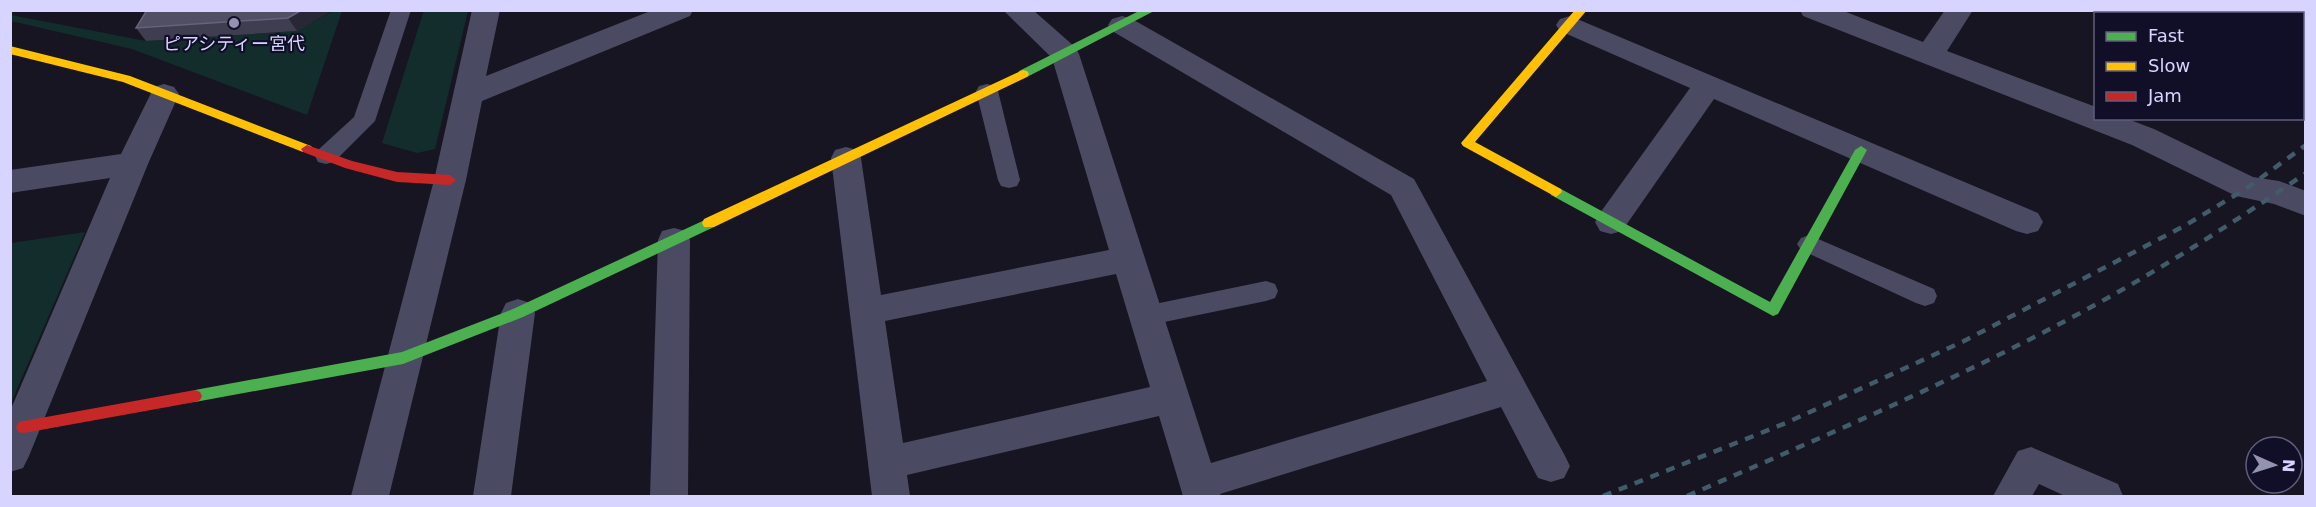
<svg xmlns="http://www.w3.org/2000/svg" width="2316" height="507" font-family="'DejaVu Sans','Noto Sans JP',sans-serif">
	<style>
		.green { fill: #132d2c }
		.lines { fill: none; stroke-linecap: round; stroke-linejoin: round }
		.lane { fill: #4a4a62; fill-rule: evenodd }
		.street { fill: #4a4a62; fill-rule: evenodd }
		.fast { fill: #4caf50; fill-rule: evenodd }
		.slow { fill: #ffc107; fill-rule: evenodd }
		.jam { fill: #c62828; fill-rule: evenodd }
		.rail { stroke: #425b6a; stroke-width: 4.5; stroke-dasharray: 9 8; stroke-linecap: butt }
		.wall { fill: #3f3e50 }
		.shaded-wall { fill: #282735 }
		.building { fill: #504f63; stroke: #65647b; stroke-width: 1.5 }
		.poi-dot { fill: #9392b1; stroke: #110f27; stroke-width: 2 }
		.labels { text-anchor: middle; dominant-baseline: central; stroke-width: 4.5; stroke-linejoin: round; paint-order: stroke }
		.poi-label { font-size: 18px; fill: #d7d5ff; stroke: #110f27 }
	</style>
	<rect width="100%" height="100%" fill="#161521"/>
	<path class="green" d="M424 10 468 11 435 149 417 153 382 143Z
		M333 11H342L307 115 132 49 11 21V15L146 41 297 31Z
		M85 232 11 403V243Z"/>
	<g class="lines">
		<path class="lane" d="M391 10H411L375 121 334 162 326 164 318 162 315 156 318 150 354 117Z
			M987 84 995 86 998 91 1020 180 1017 186 1009 188 1001 186 998 180 976 91 979 86Z
			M1809 235 1934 289 1937 296 1934 303 1925 306 1916 303 1801 250 1797 244 1801 238Z
			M1266 281 1275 284 1278 291 1275 298 1266 301 1145 326 1136 323 1132 316 1136 309 1145 306Z"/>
		<path class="street" d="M472 10H500L486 76 653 10H693L690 16 482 101 466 180 389 496H351L434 180Z
			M1003 10H1033L1075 47 1079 54 1211 463 1487 381 1391 195 1112 31 1108 25 1112 19 1122 16 1132 19 1414 179 1564 454 1570 466 1564 478 1551 482 1538 478 1501 407 1220 494 1221 496H1183L1159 416 907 475 910 496H872L831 158 835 150 846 147 857 150 861 158 881 295 1109 250 1052 58ZM1116 274 1150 387 903 443 885 321Z
			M1800 10H1841L1923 42 1945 10H1973L1947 51 2096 107V118H2125L2154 129 2253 177 2279 181 2306 191V216L2274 204 2236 196 2132 145 1803 16Z
			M2234 10H2262L2261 14H2232Z
			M1570 16 2038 213 2043 222 2038 231 2027 234 2016 231 1714 99 1622 231 1611 234 1600 231 1595 222 1600 213 1690 88 1560 31 1556 25 1560 19Z
			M164 84 174 87 179 94 148 164 29 456 23 468 10 472V411L110 178 10 193V170L121 154 154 87Z
			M674 228 686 231 690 240 688 496H650L658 240 662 231Z
			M518 299 530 303 535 313 511 496H473L501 313 506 303Z
			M2031 447 2118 484 2123 496H2065L2039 484 2032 496H1993L2018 451Z"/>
		<path class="fast" d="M1141 10H1156L1027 77H1019L1017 74 1019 71Z
			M1861 146 1867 150 1778 314 1773 316 1551 195 1550 192 1556 187 1561 189 1770 302 1855 150Z
			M709 218 716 223 714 227 523 317 403 364 195 402 190 400 188 396 190 392 195 390 402 352 513 309Z"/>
		<path class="slow" d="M1575 10H1587L1475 142 1561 189 1562 192 1556 197 1463 146 1461 143Z
			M10 46 130 76 311 146 313 149 311 152H303L123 82 10 54Z
			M1023 70 1027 71 1029 74 1027 77 714 227H704L702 223 704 219Z"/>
		<path class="jam" d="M307 145 352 161 397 172 450 175 456 180 450 185 397 182 345 168 303 152 301 149Z
			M195 390 200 392 202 396 200 400 195 402 24 433 19 432 16 427 19 422 24 421Z"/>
		<path class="rail" d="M1603 496 1786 423 1964 341 2186 225 2247 188 2306 145
			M1687 496C1820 438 1954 381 2082 312 2160 270 2233 223 2306 173"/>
	</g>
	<path class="wall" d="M333 10 297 31 146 41 136 28Z"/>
	<path class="shaded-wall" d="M302 10H333L297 31 288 18Z"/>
	<path class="building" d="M147 10H302L288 18 136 28Z"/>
	<circle class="poi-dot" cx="234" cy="23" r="6"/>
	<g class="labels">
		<g class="poi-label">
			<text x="234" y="43">ピアシティー宮代</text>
		</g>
	</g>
	<rect width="2316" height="507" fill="none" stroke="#d7d5ff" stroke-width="24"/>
	<rect x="2094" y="12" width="210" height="108" fill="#110f27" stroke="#605e7d" stroke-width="1.5"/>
	<rect x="2106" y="32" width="30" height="9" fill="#4caf50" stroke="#605e7d" stroke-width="1.5"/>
	<text x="2148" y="42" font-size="18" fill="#d7d5ff">Fast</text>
	<rect x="2106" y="62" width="30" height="9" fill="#ffc107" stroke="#605e7d" stroke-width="1.5"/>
	<text x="2148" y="72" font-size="18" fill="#d7d5ff">Slow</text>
	<rect x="2106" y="92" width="30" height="9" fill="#c62828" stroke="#605e7d" stroke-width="1.5"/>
	<text x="2148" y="102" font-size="18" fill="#d7d5ff">Jam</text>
	<g transform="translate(2274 465) rotate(93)"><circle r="28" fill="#110f27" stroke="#605e7d" stroke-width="1.5"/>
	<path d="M0-4.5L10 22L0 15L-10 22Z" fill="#9392b1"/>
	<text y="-9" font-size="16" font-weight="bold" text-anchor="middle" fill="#d7d5ff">N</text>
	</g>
</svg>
